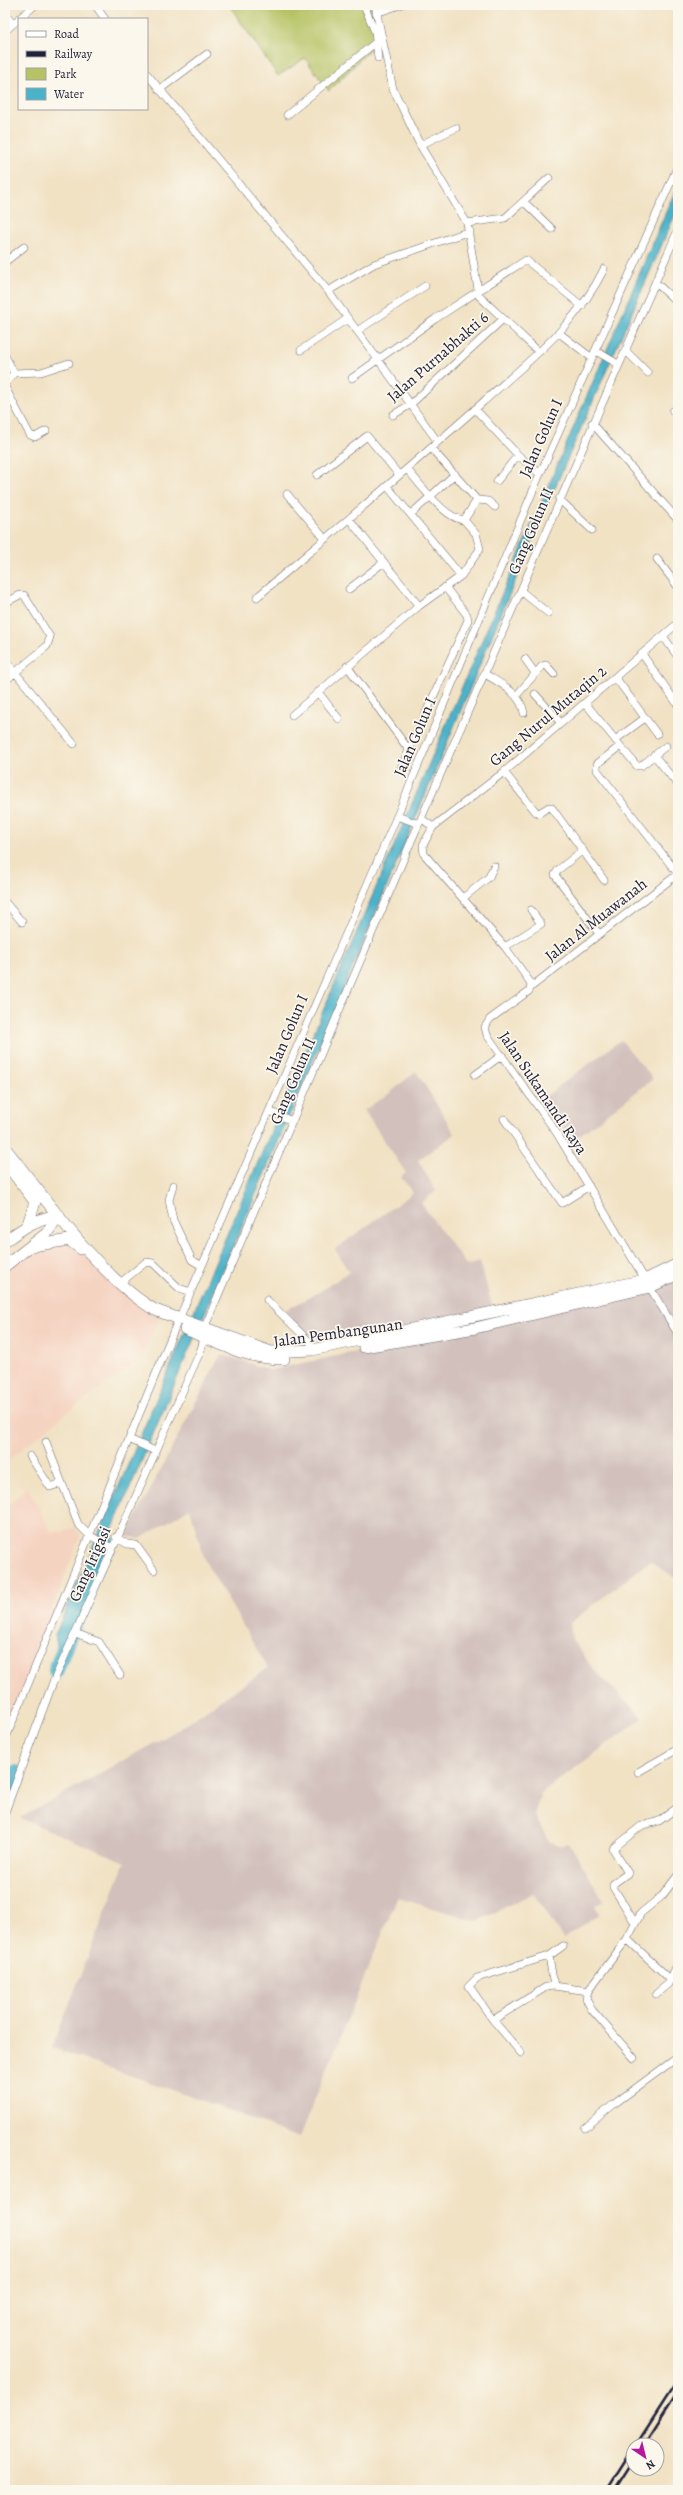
<svg xmlns="http://www.w3.org/2000/svg" width="683" height="2495" font-family="Alegreya,serif">
	<style>
		.built { fill: #f5d3c1 }
		.industrial { fill: #d1c0bc }
		.green { fill: #b6c365; stroke: #6c7250 }
		.water { fill: #4bb3c9; stroke: #366a82 }
		.lines { fill: none; stroke-linecap: round; stroke-linejoin: round }
		.river { stroke: #4bb3c9; stroke-width: 16 }
		.street-casing { stroke: #6a656b; stroke-width: 8 }
		.secondary-casing { stroke: #6a656b; stroke-width: 12 }
		.street { stroke: #fff; stroke-width: 7 }
		.secondary { stroke: #fff; stroke-width: 11 }
		.rail { stroke: #22223b; stroke-width: 2.5 }
		.labels { text-anchor: middle; dominant-baseline: central; stroke-width: 3.5; stroke-linejoin: round; paint-order: stroke }
		.street-label { font-size: 16px; fill: #22223b; stroke: #fbf7ec }
	</style>
	<rect width="100%" height="100%" fill="#fbf7ec"/>
	<filter id="ink" filterUnits="userSpaceOnUse"><feTurbulence type="fractalNoise" baseFrequency=".025" numOctaves="2"/><feDisplacementMap in="SourceGraphic" scale="8" xChannelSelector="R" yChannelSelector="G"/><feConvolveMatrix kernelMatrix="1 2 1 2 8 2 1 2 1" color-interpolation-filters="sRGB"/></filter>
	<filter id="wash" filterUnits="userSpaceOnUse"><feTurbulence type="fractalNoise" baseFrequency=".012" numOctaves="4" result="noise"/><feDisplacementMap in="SourceGraphic" scale="16" xChannelSelector="R" yChannelSelector="G"/><feGaussianBlur stdDeviation="0.9" result="paint"/><feColorMatrix in="noise" values="0 0 0 0 0 0 0 0 0 0 0 0 0 0 0 0 0 1.4 0 .05"/><feComposite in="paint" operator="in"/></filter>
	<g filter="url(#wash)">
		<rect width="100%" height="100%" fill="#f1e2c4"/>
		<path class="built" d="M60 1241 86 1253 140 1308 160 1318 139 1361 73 1408 5 1463V1266L32 1246Z
			M27 1486 52 1533 76 1528 80 1536 5 1734V1509Z"/>
		<path class="industrial" d="M621 1040 653 1079 572 1141 543 1098Z
			M416 1071 455 1134 418 1160 436 1191 421 1203 467 1266 480 1261 494 1313 313 1351 286 1310 319 1292 349 1272 335 1249 413 1193 401 1177 406 1173 364 1110 390 1093Z
			M678 1279V1580L650 1561 570 1623 572 1639 593 1669 643 1718 541 1793 534 1815 549 1841 559 1846 569 1843 604 1901 595 1906 599 1914 564 1939 533 1893 478 1921 397 1898 299 2138 218 2106 52 2048 125 1862 20 1818 174 1732 268 1668 205 1561 190 1508 140 1539 126 1536 221 1354 270 1370 468 1328Z"/>
		<path class="green" d="M229 5H376L381 38 329 91 305 58 278 76Z"/>
		<path class="water" d="M678 184V208L541 519 364 941 59 1654 55 1635Z"/>
		<g class="lines">
			<path class="river" d="M56 1670 106 1538
				M5 1802 16 1773"/>
		</g>
	</g>
	<g filter="url(#ink)">
		<g class="lines">
			<defs>
				<path id="street" d="M95 5 105 19
					M364 5 375 32 378 58
					M375 5 393 89 420 145 467 223 479 296 539 352
					M376 13 400 5
					M5 14 13 24
					M5 31 35 5
					M147 74 328 291 438 442
					M159 90 207 54
					M287 115 376 42
					M420 145 456 128
					M524 202 552 229
					M467 223 505 218 549 178
					M5 262 24 247
					M656 283 678 303
					M328 291 374 264 470 231
					M357 331 425 286
					M559 333 592 358
					M301 350 347 319
					M625 350 648 373
					M596 351 618 364
					M5 356 14 373 5 384
					M14 373 41 372 69 363
					M352 378 435 319 526 260 582 306
					M5 387 30 435 35 437 46 431
					M475 409 518 455 540 474
					M673 411 678 417
					M393 415 411 404 502 320
					M592 423 678 520
					M431 448 477 500 464 520
					M317 475 367 436 399 475
					M497 481 518 455
					M387 486 461 576
					M287 494 325 539
					M559 499 592 530
					M477 500 488 501 495 507
					M411 514 455 474
					M349 519 419 606
					M657 559 678 587
					M349 589 384 562
					M521 591 548 613
					M257 597C332 533 408 469 482 403 527 362 577 325 604 269
					M5 603 20 595H24L50 637 47 646 5 681
					M663 636 678 657
					M642 654 678 705
					M525 659 535 673
					M5 660 74 744
					M347 666 409 750
					M485 674C501 684 521 693 524 713
					M615 677 657 734
					M318 692 339 719
					M535 694 560 722
					M516 696 542 666 546 665 554 674
					M585 703 637 766H641L666 746
					M292 715 419 606 461 576 480 549 476 534 464 520C445 519 419 483 407 469
					M615 740 645 718
					M620 746 597 764V770L678 874
					M654 755 678 785
					M400 770 468 620 467 615 445 587
					M504 772 536 812 539 813 549 807 552 808 604 880
					M397 816 419 824
					M422 819 433 827 423 845 424 854 505 947 530 982 531 987 529 991 490 1019 485 1027 487 1035 556 1132 678 1334
					M433 827 504 772 678 623
					M583 850 558 870 555 875 599 934
					M463 898 489 877 494 866
					M5 902 22 922
					M505 947 541 924 531 910
					M5 963V968
					M531 987 678 874
					M475 1075 502 1055
					M269 1111 292 1121
					M504 1119 562 1203 589 1186
					M173 1185 169 1200 173 1220 192 1260 202 1266
					M119 1284 146 1262 153 1263 179 1288 191 1292
					M267 1300 311 1343 312 1350
					M179 1319 397 816 540 474 678 166
					M129 1439 155 1451
					M46 1442 78 1524 89 1535 112 1548
					M30 1456 50 1487 62 1483
					M116 1537 127 1544 136 1545 154 1570
					M75 1633 99 1642 120 1675
					M5 1740 176 1325
					M638 1772 678 1749
					M5 1812 52 1685 200 1352 207 1330 206 1324 410 844 678 230
					M635 1923 613 1887V1884L628 1873 613 1849 641 1826 659 1821 678 1807
					M627 1939 670 1979
					M549 1956 563 1946
					M656 1994 668 1984 678 1963
					M493 2020 546 1987 554 1986 588 1991
					M521 2053 493 2020 469 1986 477 1978 549 1956 554 1986
					M634 2058 592 2010 586 1999 588 1991 627 1939 641 1913 662 1896 678 1875
					M585 2128 614 2104 678 2057"/>
				<path id="secondary" d="M5 1148C46 1199 100 1278 155 1310L271 1352 312 1350 645 1280 678 1264
					M5 1162 35 1202 28 1224
					M5 1241C23 1228 37 1218 59 1215
					M32 1246 69 1240 81 1249
					M5 1266 47 1233 59 1215
					M185 1329C216 1342 249 1360 284 1359
					M364 1347 475 1328 650 1287 678 1274"/>
			</defs>
			<use href="#street" class="street-casing"/>
			<use href="#secondary" class="secondary-casing"/>
			<use href="#street" class="street"/>
			<use href="#secondary" class="secondary"/>
			<path class="rail" d="M636 2445 678 2380
				M644 2445 678 2392
				M607 2490 633 2449
				M615 2490 633 2462"/>
		</g>
	</g>
	<g class="labels">
		<g class="street-label">
			<text transform="translate(438 357) rotate(-41)">Jalan Purnabhakti 6</text>
			<text transform="translate(541 438) rotate(-66)">Jalan Golun I</text>
			<text transform="translate(531 531) rotate(-67)">Gang Golun II</text>
			<text transform="translate(548 716) rotate(-40)">Gang Nurul Mutaqin 2</text>
			<text transform="translate(415 737) rotate(-67)">Jalan Golun I</text>
			<text transform="translate(596 920) rotate(-38)">Jalan Al Muawanah</text>
			<text transform="translate(287 1034) rotate(-67)">Jalan Golun I</text>
			<text transform="translate(293 1081) rotate(-67)">Gang Golun II</text>
			<text transform="translate(543 1093) rotate(56)">Jalan Sukamandi Raya</text>
			<text transform="translate(338 1333) rotate(-8)">Jalan Pembangunan</text>
			<text transform="translate(90 1564) rotate(-66)">Gang Irigasi</text>
		</g>
	</g>
	<rect width="683" height="2495" fill="none" stroke="#fbf7ec" stroke-width="20"/>
	<rect x="18" y="18" width="130" height="92" fill="#fbf7ec" stroke="#a4a2a5"/>
	<rect x="26" y="31" width="20" height="6" fill="#ffffff" stroke="#a4a2a5"/>
	<text x="54" y="38" font-size="12" fill="#22223b">Road</text>
	<rect x="26" y="51" width="20" height="6" fill="#22223b" stroke="#a4a2a5"/>
	<text x="54" y="58" font-size="12" fill="#22223b">Railway</text>
	<rect x="26" y="68" width="20" height="12" fill="#b6c365" stroke="#a4a2a5"/>
	<text x="54" y="78" font-size="12" fill="#22223b">Park</text>
	<rect x="26" y="88" width="20" height="12" fill="#4bb3c9" stroke="#a4a2a5"/>
	<text x="54" y="98" font-size="12" fill="#22223b">Water</text>
	<g transform="translate(645 2457) rotate(145)"><circle r="19" fill="#fbf7ec" stroke="#a4a2a5"/>
	<path d="M0-3L7 15L0 10L-7 15Z" fill="#b5179e"/>
	<text y="-6" font-size="11" font-weight="bold" text-anchor="middle" fill="#22223b">N</text>
	</g>
</svg>
